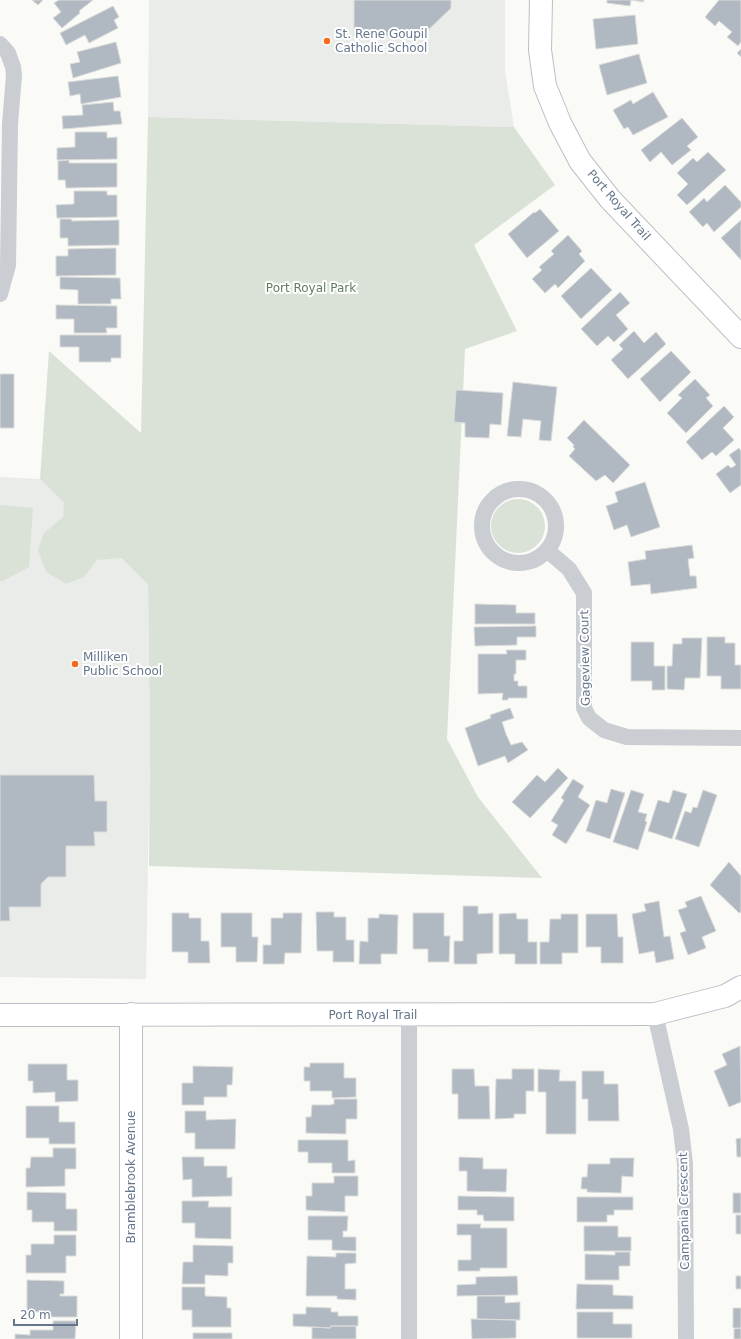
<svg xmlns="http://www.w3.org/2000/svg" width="741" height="1339" font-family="'DejaVu Sans',sans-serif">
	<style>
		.built { fill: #eaecea }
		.green { fill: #dae2d8 }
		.building { fill: #b0b8c1; stroke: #dbdcd9 }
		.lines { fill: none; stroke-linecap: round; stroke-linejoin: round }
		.secondary-casing { stroke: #bbc0c6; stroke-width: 24 }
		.street { stroke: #cacdd2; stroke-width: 16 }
		.secondary { stroke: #fff; stroke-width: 22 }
		.poi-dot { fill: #f66a1b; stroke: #fff; stroke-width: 1.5 }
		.labels { text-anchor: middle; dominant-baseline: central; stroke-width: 4; stroke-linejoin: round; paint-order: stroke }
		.poi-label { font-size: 12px; fill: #65768c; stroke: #fff; text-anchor: start }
		.street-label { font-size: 12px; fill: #65768c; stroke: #fff }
		.park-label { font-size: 12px; fill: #637c61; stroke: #fff }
	</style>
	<rect width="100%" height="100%" fill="#fafaf7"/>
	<path class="built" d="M149 0H505V71L514 127 148 117Z
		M0 477 40 479 148 585 150 744 146 979 0 977Z"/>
	<path class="green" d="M148 117 514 127 555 185 474 245 517 331 465 349 447 739 478 797 542 878 149 866 150 744 148 585 121 558 97 560 84 577 66 584 46 572 38 550 44 533 63 517 64 503 40 479 49 351 141 433Z
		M491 526a27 27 0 1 1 54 0a27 27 0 1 1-54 0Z
		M0 505 33 508 29 567 3 581H0Z"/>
	<path class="building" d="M32 0H43L38 5Z
		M59 0H93L79 11 80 13 62 28 53 18 61 12 54 3Z
		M354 0H451V8L422 36H354Z
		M607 0H644L643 2 631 0 630 6 607 3Z
		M719 0H741V42L738 46 727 37 732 32 719 21 715 26 705 17Z
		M113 6 119 17 114 20 118 28 89 43 85 35 66 45 60 33Z
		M635 15 638 44 596 49 593 19Z
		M116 42 121 63 73 78 70 64 80 62 77 52Z
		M741 49V57L737 53Z
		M639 54 647 83 607 95 599 65Z
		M118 76 121 97 81 104 80 94 70 96 68 82Z
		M653 92 668 117 633 135 628 127 624 129 613 110 631 100 633 104Z
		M113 102 114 111H120L122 124 63 129 62 116 83 115 82 105Z
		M682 118 698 137 687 146 691 150 672 165 661 152 650 162 641 150Z
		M75 132H107V138L117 137V159L57 160V148L75 147Z
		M708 152 726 170 687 205 677 195 688 184 677 173 693 158 697 162Z
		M69 160V163H117V187L66 188 65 180H58V161Z
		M725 185 741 202V207L714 232 707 223 703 227 689 212 704 198 707 202Z
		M74 191H107V195H117V217L57 218 56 205 74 204Z
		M540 209 559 231 527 258 508 234 534 212 535 213Z
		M60 219H71L72 221 119 220V245L68 246V238H60Z
		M741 220V260L721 238Z
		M568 235 582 251 579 254 585 261 558 288 555 284 545 293 532 279 542 270 539 267 554 254 551 251Z
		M116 248V275L56 276V256H68V249Z
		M591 268 612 290 581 319 561 296Z
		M60 277 120 278 121 299H111V304H78V290L60 289Z
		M620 292 630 303 616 315 628 329 614 342 608 336 597 346 581 329Z
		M56 305 117 306V328H106L107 333H74V319H56Z
		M634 331 644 343 656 332 666 344 628 379 611 360 623 349 619 345Z
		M60 335H121V358H111V362H79V347H60Z
		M671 351 691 372 660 402 640 379Z
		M0 374H14V428H0Z
		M695 379 710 395 706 398 713 406 686 433 667 413 682 398 678 395Z
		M513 382 557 387 551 441 539 440 541 421 523 419 521 437 507 436Z
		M456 390 503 393 501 425 490 424 489 438 465 437V423L454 422Z
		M724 406 734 417 723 428 734 440 716 456 712 452 702 460 686 442Z
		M584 420 630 465 613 483 605 475 596 481 569 456 575 449 573 447 574 445 567 438Z
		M739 448 741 451V485L730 493 716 474 728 465 731 468 736 465 729 455Z
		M645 482 660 527 631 537 627 525 614 530 606 506 618 502 615 492Z
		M692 545 694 558 688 559 690 576H696L697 588 651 594 650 584 631 586 628 562 646 559 645 551Z
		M475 604 516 605V613H535V624H475Z
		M536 626V637H517V645L475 646 474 627Z
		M707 637H725V643H735V665H741V689H721V676H707Z
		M682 638H702L700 678H685L684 690 667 689V666H672L673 644H682Z
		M631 642H654V666H665V690H652V681H631Z
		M506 650H526V660H516V674H514V681H518V686H527V698H508V700H502L503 693 478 694V654H507Z
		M510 708 514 718 502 722 506 734 511 745 522 742 528 750 508 763 505 756 478 766 465 728 491 718 490 715Z
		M558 768 568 778 530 818 512 802 537 775 545 782Z
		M0 775H94L95 801H107V832H94L95 846H66V877H48L41 884V907H9L10 921H0Z
		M573 779 584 786 578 797 590 805 566 844 552 835 558 825 551 821 564 800 561 798Z
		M611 789 625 793 610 839 586 831 596 800 607 803Z
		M631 790 644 794 638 812 647 814 645 821 647 822 638 850 613 842Z
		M673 790 687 794 672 839 648 831 658 800 669 803Z
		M703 790 717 795 699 847 675 839 685 811 691 813 693 807 697 808Z
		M729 862 741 876V912L739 913 710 885Z
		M701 896 716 931 702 937 706 948 688 955 680 933 686 931 678 910 687 907 685 902Z
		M659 901 664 937 670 936 674 959 656 963 654 951 639 954 632 914 646 911 644 904Z
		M463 906H478V914L493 913V953L477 954V964H454V941H463Z
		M316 912H334V917H346V940H354V962H333V951H317Z
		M172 913H189V918H201V941H209L210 963H188V952H172Z
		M221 913H252V937H258L257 962H236V947H221Z
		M283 913H302L301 953H285L284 964H263V945H271V918H283Z
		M413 913H444V936H450L449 962H428V949H413Z
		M516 913 517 919H528V942H537V964H515V954H499V914Z
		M379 914 398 915 397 954H381V964H359L360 941 368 942V918H379Z
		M561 914H578V953H562V964H540V942H549L550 919H561Z
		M586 914H617L618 937H623V963H601V947H586Z
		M740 1046 741 1102 729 1107 714 1071 727 1065 722 1054Z
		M310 1063H344V1078H356V1097L332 1098V1091H310V1081H304V1067H310Z
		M28 1064H67V1080H78V1101L55 1102V1092L33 1093V1081H28Z
		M193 1066 233 1067 232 1085H227V1097H204V1105H182V1083H193Z
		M452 1069H474L475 1086H489L490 1119H458V1094H452Z
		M512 1069H534V1091H526V1114H514V1118L495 1119 496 1079H512Z
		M538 1069 560 1070 559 1081H576V1134H546V1092H538Z
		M582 1071H604V1084H618L619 1121H588V1099H582Z
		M334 1099H357V1119H346V1134L306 1133V1117H311L312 1105H330L334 1104Z
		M26 1106H59V1122H75V1144H49V1138H26Z
		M185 1111H206V1120L236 1119 235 1149H195V1133H185Z
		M741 1138V1157H737L736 1139Z
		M298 1140H348V1161L355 1160V1173H332V1163H308V1152H298Z
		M53 1148H76V1169H65V1186L26 1187V1168H30L31 1157H53Z
		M182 1157H204V1166H227V1178L232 1177V1196L192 1197V1179L183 1180Z
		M459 1157 483 1158V1169H507L506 1192 467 1191V1171H459Z
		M610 1158H634L633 1177 622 1176 621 1193 587 1192V1189H581L582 1177H587L588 1164H610Z
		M334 1176H358V1196H345V1212L306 1210V1196H312V1183H334Z
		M27 1192 66 1193V1209H77V1231H54V1222H32V1210H27Z
		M733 1193H741V1213H733Z
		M458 1196 514 1197V1221H484L483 1215H477V1210H458Z
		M577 1197H633V1210H614V1215H607V1222H577Z
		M182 1201H209L208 1207H231V1239L195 1238V1223H182Z
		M736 1215H741V1234H736Z
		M308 1216H348L347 1231H343V1237H356V1251L332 1250V1240H308Z
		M457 1224H481L480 1228H507V1268H480V1271H458V1260H471V1235H457Z
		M584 1226H618V1237H631V1251H584Z
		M54 1235H76V1256H66V1273H26V1255H31V1244H54Z
		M193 1245 233 1246V1263H228V1276L205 1275V1284H182L183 1262H193Z
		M615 1252H630V1266H619V1280H585V1254L612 1255H615Z
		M336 1253H356V1263L345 1264V1289H356V1300L337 1299V1296H306L307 1256 336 1257Z
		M517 1276 518 1295 457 1296V1285L476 1284V1277Z
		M736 1276H741V1289H736Z
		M27 1280 64 1281V1294H60V1296H77V1317H50V1312H27Z
		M577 1284 613 1285V1295L633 1296V1309H576Z
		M182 1287H205V1296L227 1297V1308H231V1327H192V1310H182Z
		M478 1296H505V1303L520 1302V1320L477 1319V1297Z
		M306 1307 331 1308V1312H338V1316H358V1326H331L330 1328 293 1326V1314H306Z
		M733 1308H741V1328H733Z
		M577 1312H613V1324H632V1338H577Z
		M471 1319 516 1320V1338L472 1339Z
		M53 1321H76L75 1339H15V1334L30 1335V1330H53Z
		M331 1326H356V1339H312V1327L330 1328Z
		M741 1328V1339H734V1329Z
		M193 1333H232V1339H193Z"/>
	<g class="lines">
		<defs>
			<path id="secondary" d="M541 0 540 50 545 86 560 123 580 161 610 199 741 337
				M0 1015 655 1014 725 996 741 987
				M131 1339V1014"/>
		</defs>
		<use href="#secondary" class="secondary-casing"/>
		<path class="street" d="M0 44 8 53 13 67 14 75 10 124 8 265 0 294
			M482 526a37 37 0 1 1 74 0a37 37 0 1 1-74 0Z
			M548 551 569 569 584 593V708L589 718 604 730 627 737 741 738
			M409 1014V1339
			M655 1014 681 1129 685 1164 686 1339"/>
		<use href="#secondary" class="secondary"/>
	</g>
	<g class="poi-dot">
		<circle cx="327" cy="41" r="4"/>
		<circle cx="75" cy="664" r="4"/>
	</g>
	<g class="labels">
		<g class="poi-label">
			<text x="335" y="34">St. Rene Goupil<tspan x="335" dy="14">Catholic School</tspan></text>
			<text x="83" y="657">Milliken<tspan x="83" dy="14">Public School</tspan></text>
		</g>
		<g class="street-label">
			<text transform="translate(619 205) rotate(49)">Port Royal Trail</text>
			<text transform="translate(585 658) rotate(-91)">Gageview Court</text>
			<text x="373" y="1015">Port Royal Trail</text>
			<text transform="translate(131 1177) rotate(-90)">Bramblebrook Avenue</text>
			<text transform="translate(684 1211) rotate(-91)">Campania Crescent</text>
		</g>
		<g class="park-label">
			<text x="311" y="288">Port Royal Park</text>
		</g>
	</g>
	<path d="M14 1319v6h63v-6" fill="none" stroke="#65768c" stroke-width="2"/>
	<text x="20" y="1319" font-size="12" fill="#65768c" stroke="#ffffff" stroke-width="3" paint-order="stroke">20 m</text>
</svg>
